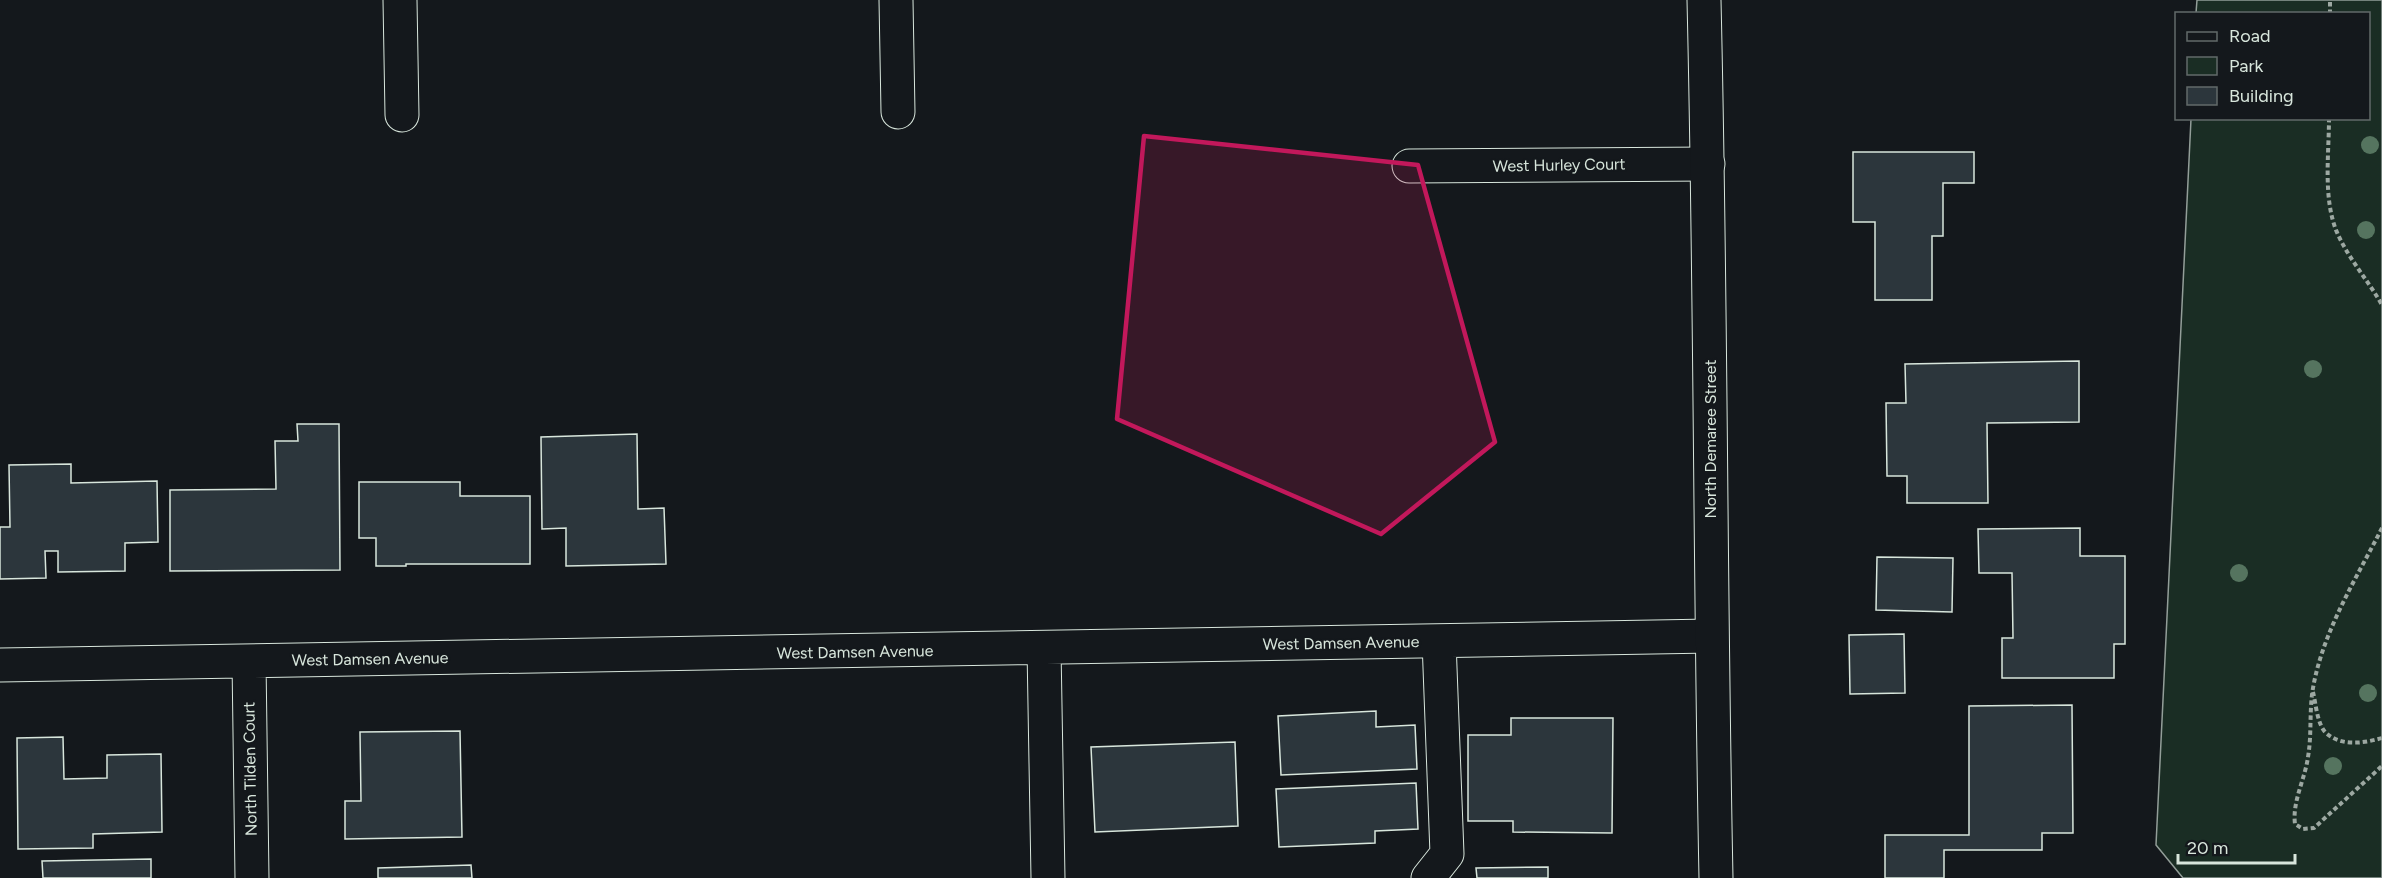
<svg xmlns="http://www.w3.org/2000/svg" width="2382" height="878" font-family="Figtree,sans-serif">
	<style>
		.green { fill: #1a2d24; stroke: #939e99; stroke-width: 1.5 }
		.building { fill: #2c363c; stroke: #d8e6dc; stroke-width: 1.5 }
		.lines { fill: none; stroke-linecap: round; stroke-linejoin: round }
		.minor-casing { stroke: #d8e6dc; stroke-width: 35 }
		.secondary-casing { stroke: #d8e6dc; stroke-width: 35 }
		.path { stroke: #9da8a2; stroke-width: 4; stroke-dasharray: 4.5 3; stroke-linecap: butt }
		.minor { stroke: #14181c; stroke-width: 33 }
		.secondary { stroke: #14181c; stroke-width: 33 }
		.tree { fill: #55745f }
		.marked { fill: #c2185b; fill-opacity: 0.2; stroke: #c2185b; stroke-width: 4.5; stroke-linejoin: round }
		.labels { text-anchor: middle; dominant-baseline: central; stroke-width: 4.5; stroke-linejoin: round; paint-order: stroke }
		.street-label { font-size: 16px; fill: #d8e6dc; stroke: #14181c }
	</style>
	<rect width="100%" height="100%" fill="#14181c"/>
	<path class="green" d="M2197 0H2382V878H2183L2156 845 2191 119 2368 118V14L2196 13Z"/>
	<path class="building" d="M1853 152H1974V183H1943V236H1932V300H1875V222H1853Z
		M2079 361V422L1987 423 1988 503H1907V476H1887L1886 403H1906L1905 364Z
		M297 424H339L340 570 170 571V490L276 489 275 441H298Z
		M637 434 638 509 664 508 666 564 566 566V528L542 529 541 437Z
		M71 464V483L157 481 158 542 125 543V571L58 572V551H45L46 578 0 579V527H10L9 465Z
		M359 482H460V496H530V564H406V566H376V538H359Z
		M2080 528V556H2125V644H2114V678H2002V638H2013L2012 573H1979L1978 529Z
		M1877 557 1953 558 1952 612 1876 610Z
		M1904 634 1905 693 1850 694 1849 635Z
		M2072 705 2073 833H2042V850H1944V878H1885V835H1969V706Z
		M1376 711V727L1415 725 1417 769 1281 775 1278 716Z
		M1511 718H1613L1612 833 1513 832V821H1468V735H1511Z
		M460 731 462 837 345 839V801H361L360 732Z
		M63 737 64 779 107 778V755L161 754 162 832 93 834V848L18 849 17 738Z
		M1235 742 1238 826 1095 832 1091 747Z
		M1416 783 1418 829 1375 831V843L1279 847 1276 789Z
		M151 859V878H43L42 861Z
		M471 865 472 878H378V868Z
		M1548 867V878H1477L1476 868Z"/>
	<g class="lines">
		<defs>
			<path id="minor" d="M400 0 402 115
				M896 0 898 112
				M1409 166 1708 164
				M1044 648 1048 878
				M249 661 252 878
				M0 665 1711 636
				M1428 878 1447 854 1439 641"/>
			<path id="secondary" d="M1704 0C1711 293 1710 585 1716 878"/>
		</defs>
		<use href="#minor" class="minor-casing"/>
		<use href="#secondary" class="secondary-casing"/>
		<path class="path" d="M2330 14V0
			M2329 118C2329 154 2323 196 2336 230 2347 257 2368 280 2382 305
			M2382 528C2356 579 2323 631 2313 688 2309 711 2312 734 2308 757 2305 779 2292 802 2295 824L2303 829 2314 828 2382 766
			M2313 692C2316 704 2317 724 2326 733 2342 747 2364 743 2382 738"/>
		<use href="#minor" class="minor"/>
		<use href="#secondary" class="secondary"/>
	</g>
	<g class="tree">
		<circle cx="2370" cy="145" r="9"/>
		<circle cx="2366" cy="230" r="9"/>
		<circle cx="2313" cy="369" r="9"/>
		<circle cx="2239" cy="573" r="9"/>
		<circle cx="2368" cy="693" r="9"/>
		<circle cx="2333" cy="766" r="9"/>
	</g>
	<path class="marked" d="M1144 136 1418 165 1495 442 1381 534 1117 419Z"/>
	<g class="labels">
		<g class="street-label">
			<text transform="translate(1559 165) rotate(-1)">West Hurley Court</text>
			<text transform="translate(1710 439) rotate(-90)">North Demaree Street</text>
			<text transform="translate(1341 643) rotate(-1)">West Damsen Avenue</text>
			<text transform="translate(855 652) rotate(-1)">West Damsen Avenue</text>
			<text transform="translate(370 659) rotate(-1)">West Damsen Avenue</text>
			<text transform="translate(250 769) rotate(-91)">North Tilden Court</text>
		</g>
	</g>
	<rect x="2175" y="12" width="195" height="108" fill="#14181c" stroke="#626a69" stroke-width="1.5"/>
	<rect x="2187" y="32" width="30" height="9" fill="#14181c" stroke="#626a69" stroke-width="1.5"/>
	<text x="2229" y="42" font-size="18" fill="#d8e6dc">Road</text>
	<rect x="2187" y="57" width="30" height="18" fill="#1a2d24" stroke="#626a69" stroke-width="1.5"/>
	<text x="2229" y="72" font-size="18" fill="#d8e6dc">Park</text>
	<rect x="2187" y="87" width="30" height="18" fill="#2c363c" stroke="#626a69" stroke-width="1.5"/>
	<text x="2229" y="102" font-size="18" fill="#d8e6dc">Building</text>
	<path d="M2178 854v9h117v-9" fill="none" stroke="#d8e6dc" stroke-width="3"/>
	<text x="2187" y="854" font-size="18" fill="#d8e6dc" stroke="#14181c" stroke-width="4.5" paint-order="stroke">20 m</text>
</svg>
